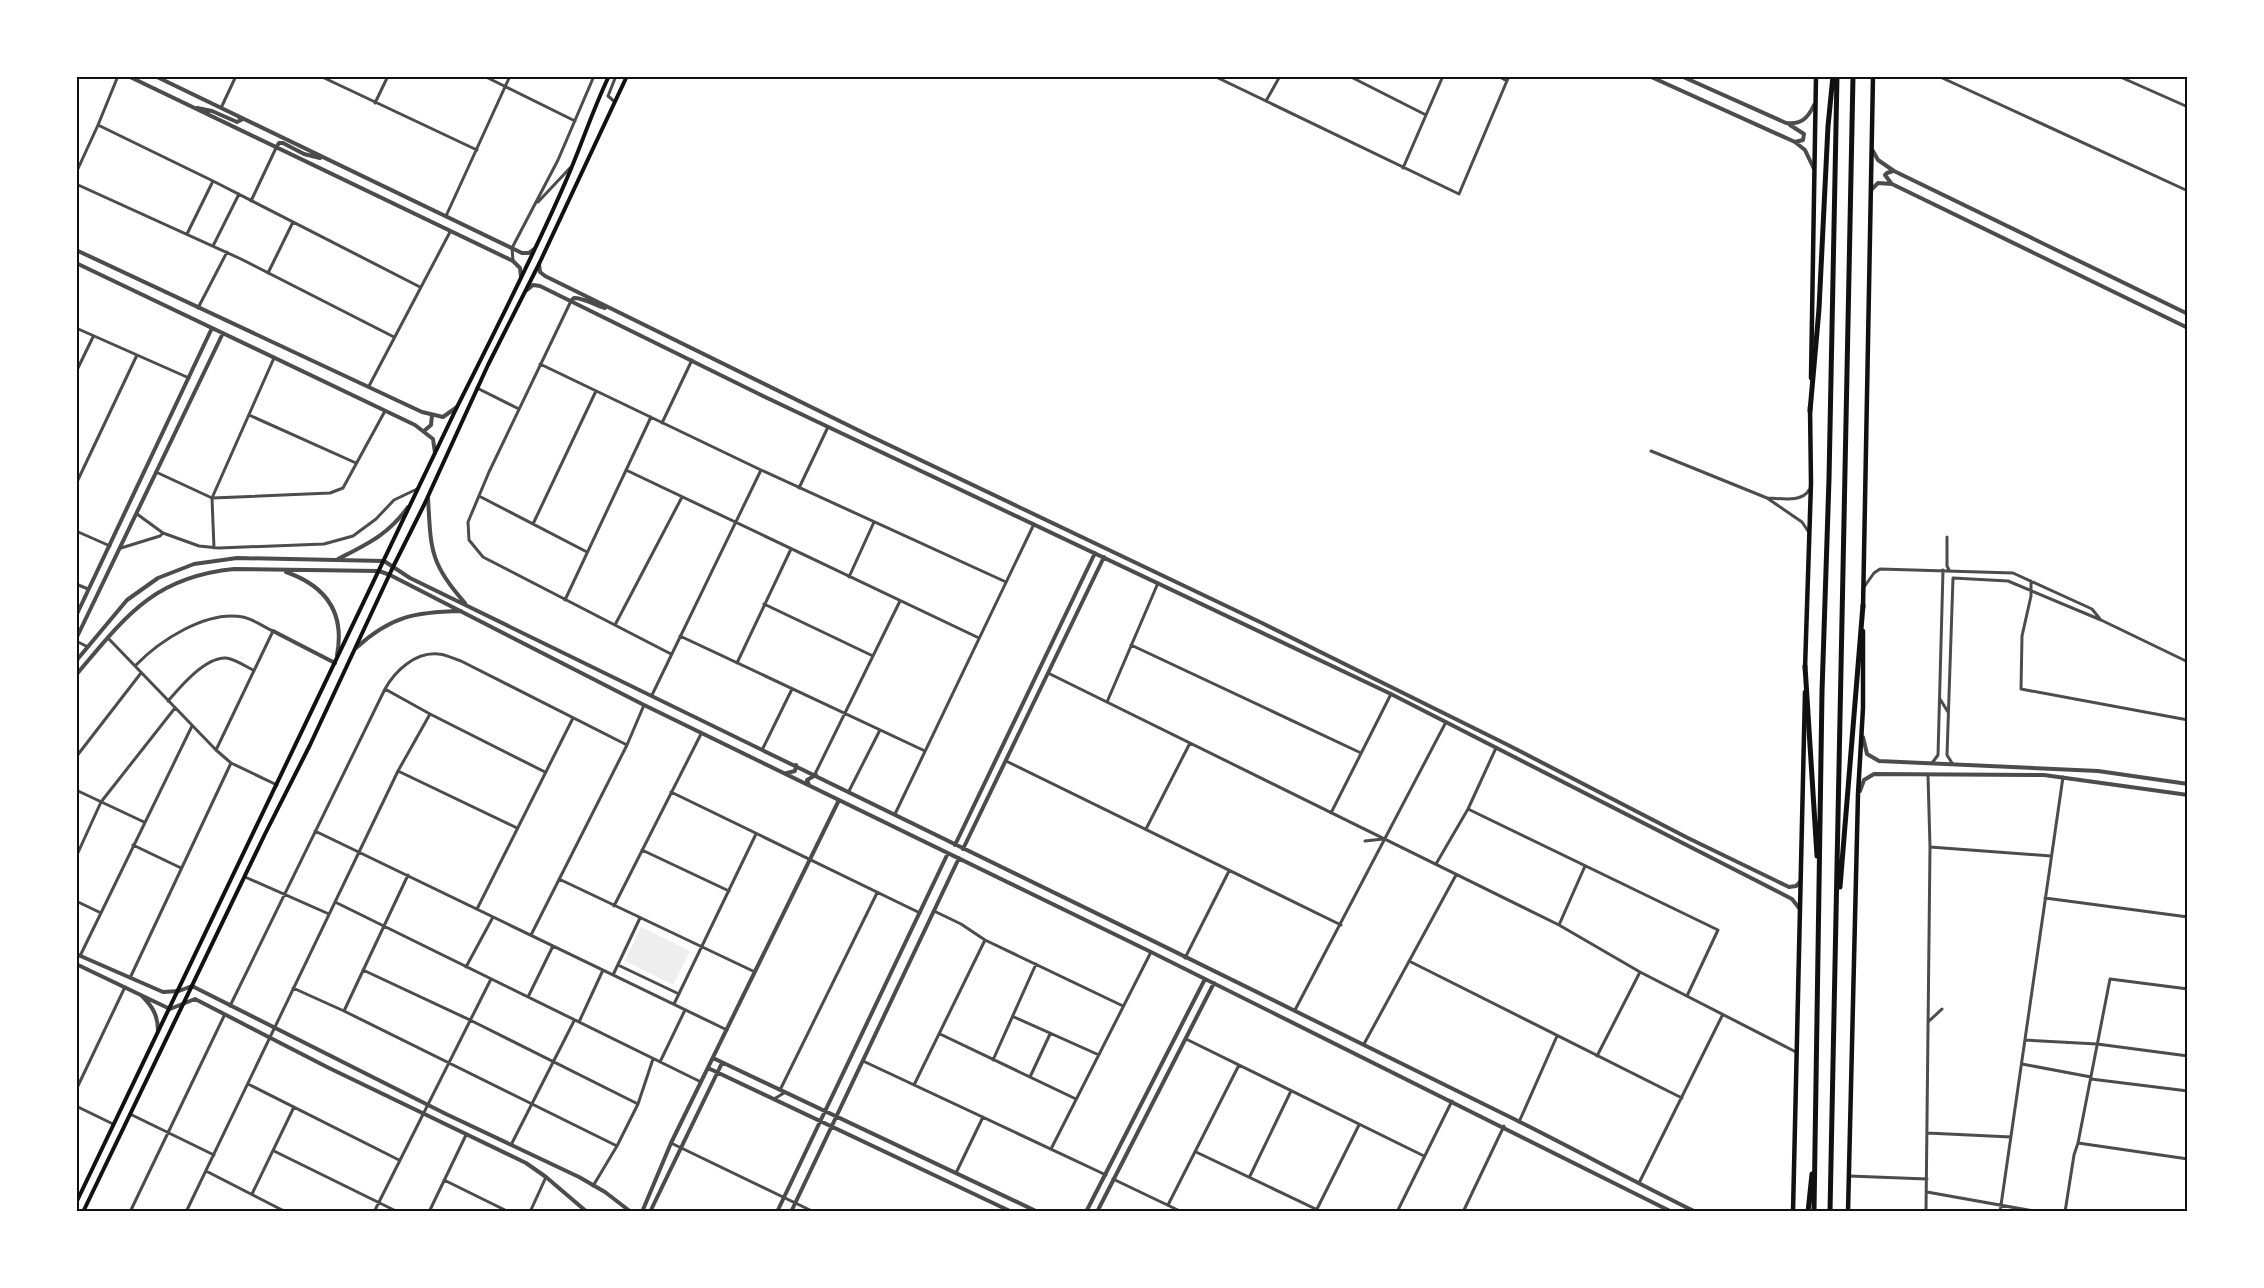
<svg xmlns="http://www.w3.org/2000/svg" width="2264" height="1288" font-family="Georgia,serif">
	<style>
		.green { fill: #eee }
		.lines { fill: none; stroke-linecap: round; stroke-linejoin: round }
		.minor { stroke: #4c4c4c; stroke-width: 3 }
		.tertiary { stroke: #4c4c4c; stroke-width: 4 }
		.secondary { stroke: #111; stroke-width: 4 }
		.primary { stroke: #111; stroke-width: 4.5 }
		.motorway { stroke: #111; stroke-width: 5 }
		.neatline { fill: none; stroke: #111; stroke-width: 2 }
	</style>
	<rect width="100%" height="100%" fill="#fff"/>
	<path class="green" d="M641 927 690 951 673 985 625 961Z"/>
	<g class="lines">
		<path class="minor" d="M320 76 477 150
			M484 76 575 121
			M1214 76 1459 194 1509 76
			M1349 76 1426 115
			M1498 76 1507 81
			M1938 76 2188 191
			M2118 76 2188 107
			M1266 101 1280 76
			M615 102 608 96 616 76
			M375 103 388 76
			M221 108 236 76
			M98 125 118 76
			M1403 168 1443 76
			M76 173 98 125 213 181 420 287
			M76 184 241 259 394 337
			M251 201 276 148
			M538 202 570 168
			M446 216 510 76
			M187 234 213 181
			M213 246 239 194
			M513 261 512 248 558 160 594 76
			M268 273 293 222
			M571 301 489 472 468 522 469 540 483 557 671 654
			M198 308 227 252
			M76 328 189 378
			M540 364 761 470 1006 582
			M76 372 93 337
			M369 386 450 232
			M477 388 519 409
			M249 415 356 463
			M662 423 692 360
			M1651 451 1767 498
			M626 470 979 638
			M156 472 212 498 330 493 343 488 385 411
			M76 484 137 355
			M799 488 828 427
			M479 496 587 552
			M137 514 163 533 199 546 219 548 324 544 353 536 376 519 394 500 417 489
			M533 524 596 391
			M76 531 110 546
			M1808 531 1802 522 1767 498C1780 498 1802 503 1809 490
			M1947 537V566L1949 570
			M121 548 160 536 163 533
			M214 548 212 498 274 358
			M849 577 874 522
			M2031 581V596L2022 636 2021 689 2188 720
			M76 584 88 589
			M1864 587 1874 573 1880 569 2013 573 2092 609 2100 619
			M565 600 651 417
			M764 604 873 656
			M615 625 682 497
			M680 636 925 751
			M108 638 216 750 231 763 277 785
			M76 641 88 647
			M1131 645 1361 753
			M737 663 791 549
			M135 666C159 641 206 610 243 617 253 619 264 627 273 631L216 750
			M1048 673 1559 925 1640 972 1796 1052
			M385 689 430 714 545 772
			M652 695 761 470
			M1940 699 1948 712
			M168 701C180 687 205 657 226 658 235 659 245 666 253 670
			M1107 702 1158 583
			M763 748 792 689
			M76 757 141 673
			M1006 761 1341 925
			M1932 763 1938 755 1943 570
			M1952 763 1947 755 1953 578 2008 581 2101 620 2188 662
			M398 771 517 828
			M815 774 900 601
			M76 790 144 822
			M849 791 880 730
			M671 792 920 913
			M1468 809 1718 930 1687 996
			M1331 813 1391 694
			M895 814 1034 524
			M1146 829 1190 743
			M315 831 727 1030
			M1365 841 1383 839
			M133 845 181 868
			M1930 847 2051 856
			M642 850 729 891
			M76 857 101 802 175 708
			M1436 864 1468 809 1496 748
			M245 877 329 914
			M559 879 755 972
			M2045 898 2188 917
			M76 901 101 913
			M335 902 701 1082
			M614 906 701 734
			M477 909 573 718
			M934 911 961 924 985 940 1123 1006
			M1559 925 1585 866
			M531 935 627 745 644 705
			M80 956 192 726
			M1185 958 1229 871
			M1409 961 1682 1098
			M618 965 679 994
			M466 967 493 917
			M363 970 470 1020 638 1104
			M613 975 640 918
			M130 978 231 763
			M293 988 344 1011 617 1146
			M2188 989 2110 979 2078 1143 2188 1159
			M528 997 553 946
			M674 1004 756 834
			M230 1006 385 689C395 671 415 652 438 654 445 654 454 659 461 661L627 745
			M1295 1010 1446 722
			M344 1011 408 875
			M1014 1017 1099 1055
			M579 1022 603 970
			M1928 1022 1942 1009
			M940 1034 1076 1099
			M1186 1039 1424 1156
			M2025 1040 2097 1044 2188 1056
			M1364 1044 1456 875
			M1597 1056 1640 972
			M993 1060 1036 964
			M863 1061 1106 1175
			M660 1062 685 1010
			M2022 1064 2091 1077
			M1030 1077 1050 1034
			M2091 1079 2188 1091
			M248 1084 399 1160
			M914 1085 985 940
			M76 1090 125 987
			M780 1090 877 893
			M774 1099 784 1093
			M76 1106 113 1124
			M130 1114 214 1155
			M1519 1122 1557 1036
			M1927 1133 2011 1137
			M671 1143 814 1212
			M511 1145 574 1021
			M1051 1149 1151 952
			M274 1151 398 1212
			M1196 1152 1322 1212
			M206 1171 286 1212
			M956 1173 983 1117
			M1250 1176 1291 1091
			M1849 1176 1927 1179
			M1113 1179 1182 1212
			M444 1180 509 1212
			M1639 1183 1722 1016
			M593 1186 617 1146 638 1104 653 1059
			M1927 1192 2039 1212
			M252 1194 294 1107
			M1168 1205 1239 1065
			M1317 1209 1359 1125
			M130 1212 224 1016
			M186 1212 398 771 430 714
			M374 1212 491 979
			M429 1212 466 1135
			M530 1212 546 1177
			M1397 1212 1452 1101
			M1463 1212 1504 1126
			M1926 1212 1930 847 1928 775
			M2000 1212 2063 777
			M2065 1212 2074 1155 2078 1143"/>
		<path class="tertiary" d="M128 76 513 261 520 268 521 277
			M155 76 522 253H529L534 249
			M1649 76 1795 142 1805 150 1814 169
			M1681 76 1786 123C1801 125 1808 118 1814 105
			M197 108 212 111 237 122 241 120 239 117
			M1790 125 1804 134 1803 140 1795 142
			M276 148 279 143H283L304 154 320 158
			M1873 151 1878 160 1894 171 2188 314
			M1891 183 1885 175 1887 173 1893 171
			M1872 189 1878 183 1892 184 2188 328
			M76 250 422 412 443 417 457 407
			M76 263 415 425 433 439 435 453
			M539 264 540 272 545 276 868 435 1262 623 1506 744 1688 838 1789 887 1796 886 1800 882
			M527 290 533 285 540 286 763 396 1391 694 1792 899 1799 908
			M571 301 574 298C584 298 595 305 605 308
			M424 431 431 425 432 415
			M428 498C431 548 429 563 465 603
			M338 559C367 544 388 535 408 507
			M286 572C326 586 345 613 337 655
			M76 616 212 328
			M273 631 335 663
			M76 639 223 333
			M356 648C391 616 415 612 461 611
			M76 661 127 600 158 578 194 564 237 558 384 561 410 578C780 757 1148 938 1516 1120 1576 1150 1635 1182 1696 1212
			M76 675C125 617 153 577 234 569L379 571 390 575 644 705 1151 952 1672 1212
			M1863 737 1867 754 1879 761 2098 771 2188 784
			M787 773 795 771 796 765
			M809 785 807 780 816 775
			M1860 791 1864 780 1874 774 2044 775 2188 795
			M955 845 1095 553
			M963 849 1104 557
			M76 954 163 992 179 991 192 986 446 1114 579 1177 605 1192 631 1212
			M76 964 170 1009 195 999 329 1068 526 1163 546 1177 587 1212
			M142 996C152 1006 158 1015 158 1031
			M713 1058 1038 1212
			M708 1068 1012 1212
			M642 1212 671 1143 839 800
			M650 1212 722 1063
			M777 1212 948 853
			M791 1212 959 858
			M1086 1212 1205 979
			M1097 1212 1214 983"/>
		<path class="secondary" d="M76 1203 457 407C494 333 532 259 565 183 581 147 592 111 609 76
			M83 1212 265 834 310 745 393 567 424 505 488 365 539 264 627 76"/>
		<path class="primary" d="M1811 378 1816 76
			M1863 608 1873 76
			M1805 669 1811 483 1810 407
			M1793 1212 1805 692
			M1848 1212 1858 794 1863 708V631"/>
		<path class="motorway" d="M1810 411 1819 309 1828 126 1833 76
			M1805 666 1817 856
			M1840 887 1863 605
			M1808 1212 1812 1174
			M1814 1212 1822 692 1829 479 1837 76
			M1830 1212 1853 76"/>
	</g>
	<rect width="2264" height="1288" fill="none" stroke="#ffffff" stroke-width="156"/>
	<rect x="78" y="78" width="2108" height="1132" class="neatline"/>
</svg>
